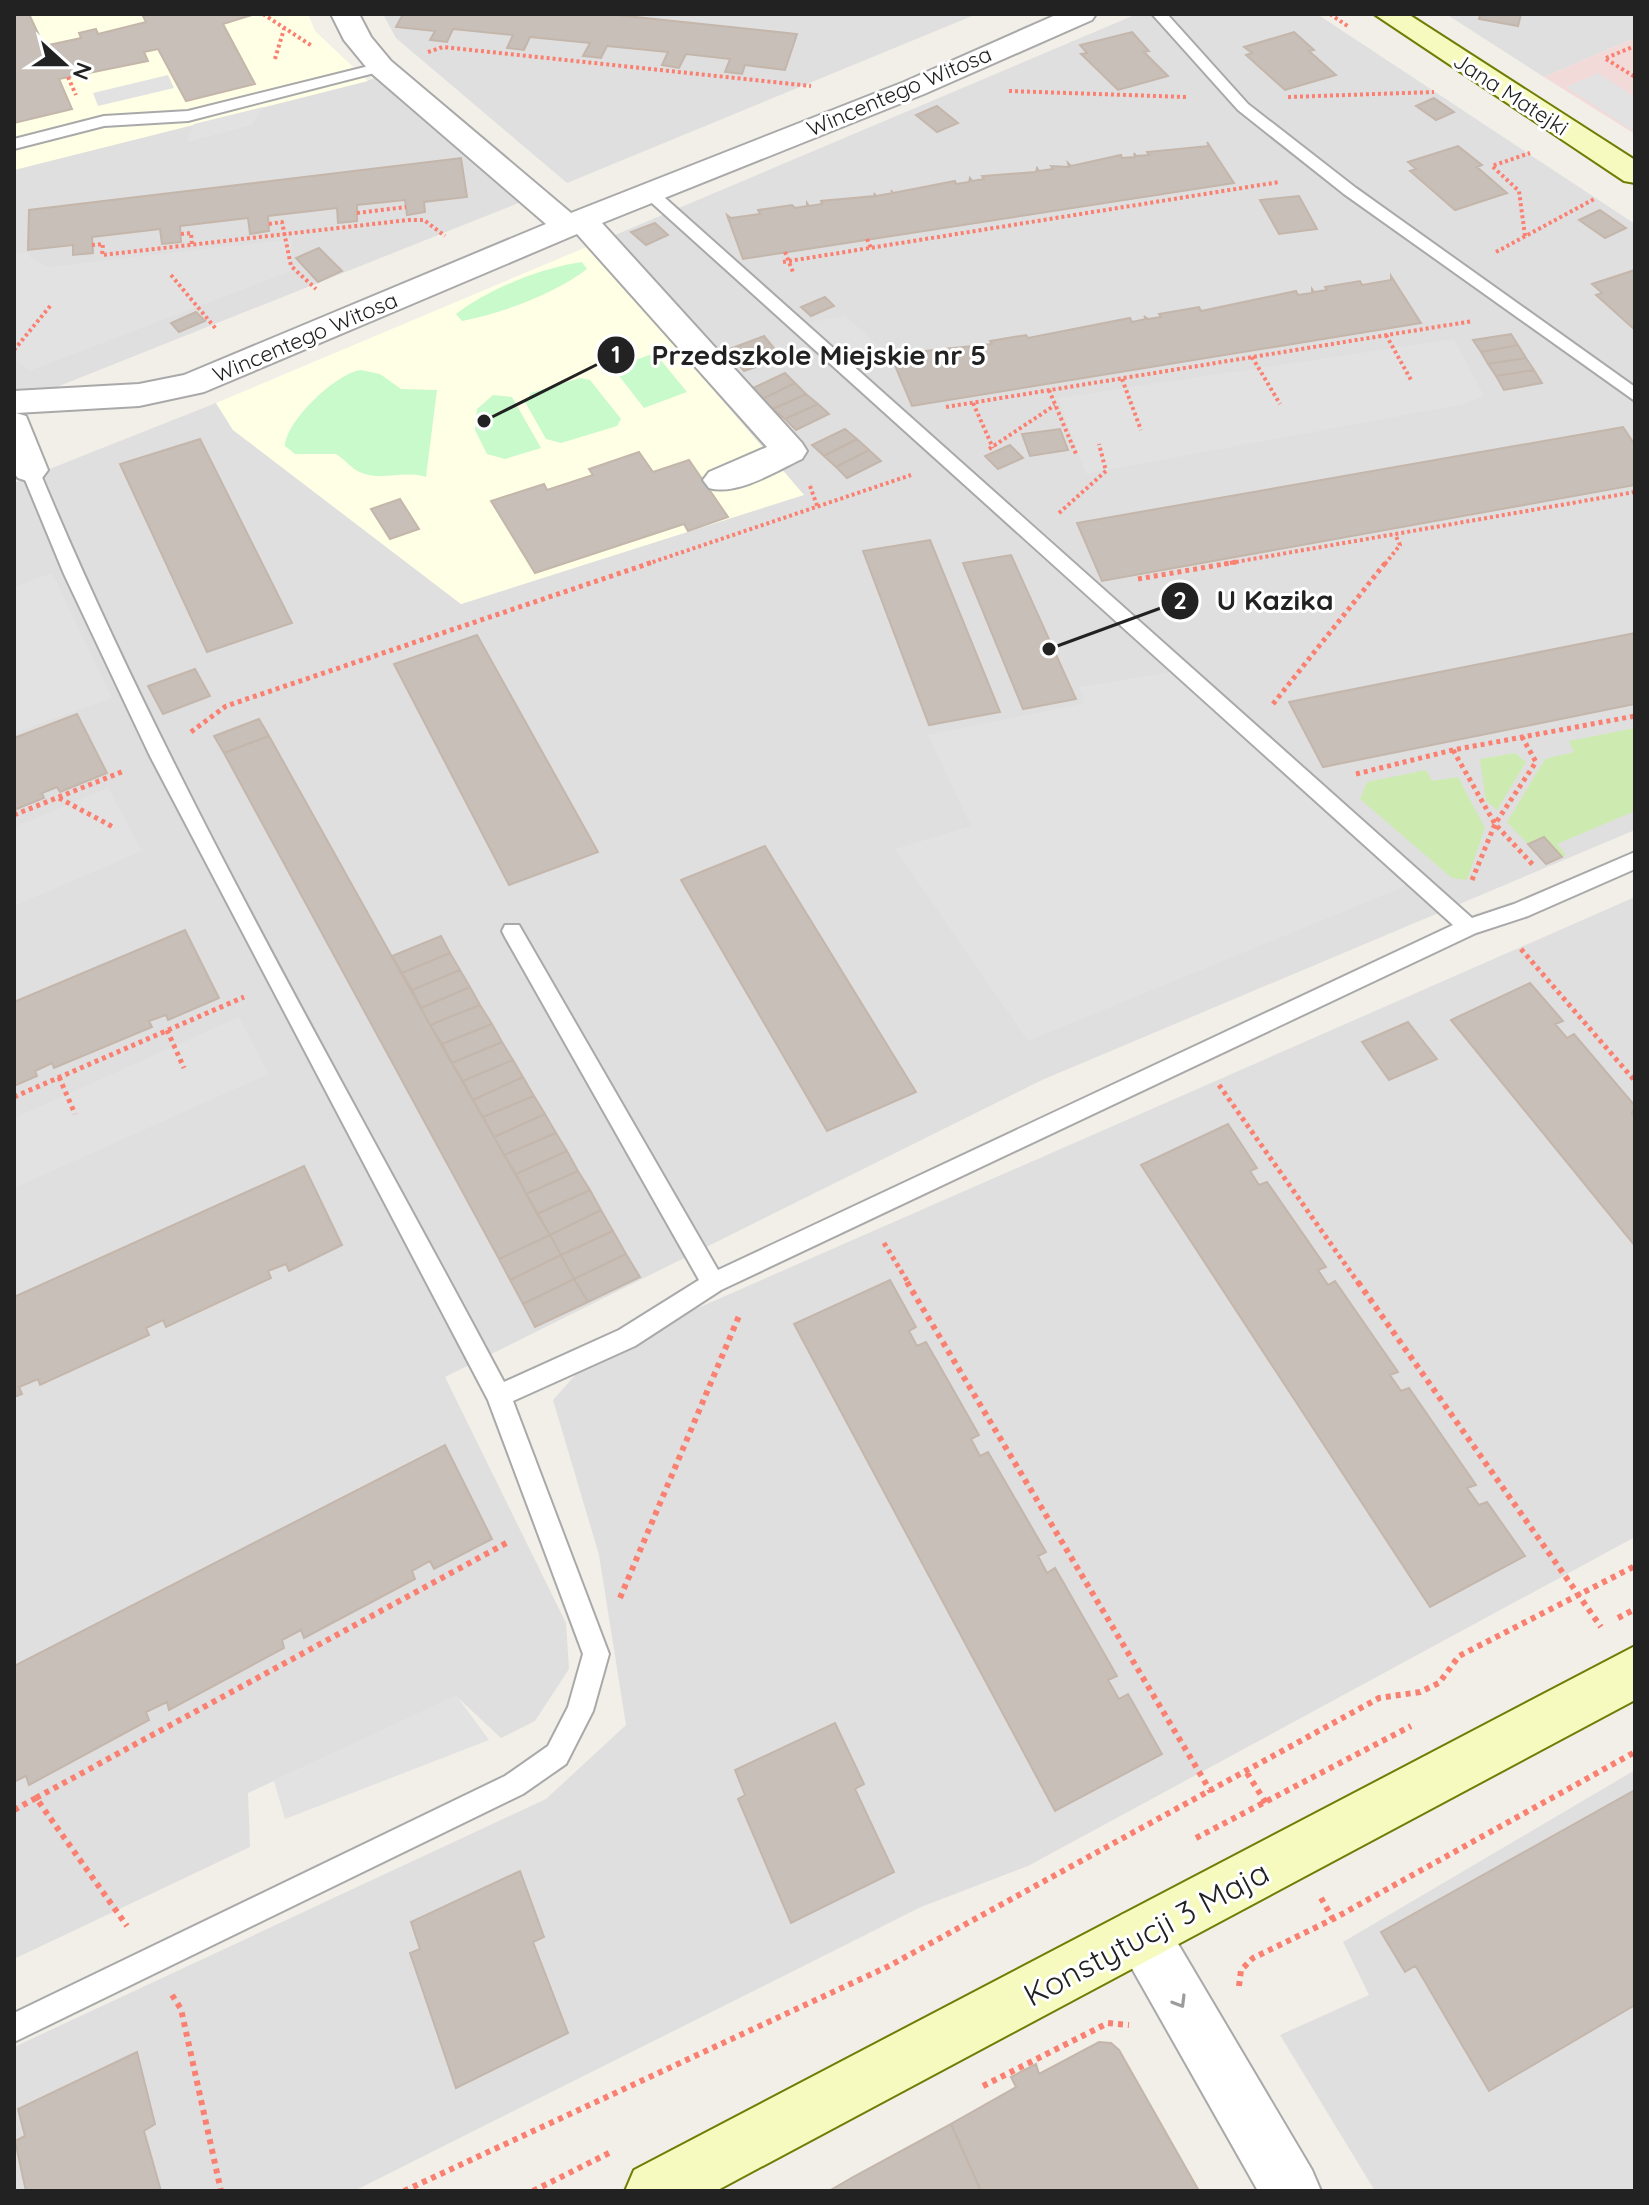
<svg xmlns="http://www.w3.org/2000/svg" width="1649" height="2205" font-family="Quicksand,sans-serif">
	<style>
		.residential { fill: #e0dfdf }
		.commercial { fill: #f2dad9 }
		.education { fill: #ffffe5 }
		.grass { fill: #cdebb0 }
		.park { fill: #c8facc }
		.parking { fill: #e2e2e2 }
		.building { fill: #c7bfb8; stroke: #c4b6ab; stroke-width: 2 }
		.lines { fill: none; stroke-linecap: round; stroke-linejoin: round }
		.lane-casing { stroke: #a9a9a9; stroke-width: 4 }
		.street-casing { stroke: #a9a9a9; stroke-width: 4 }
		.secondary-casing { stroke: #707d05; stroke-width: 4 }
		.path-far2 { stroke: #fa8072; stroke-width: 4; stroke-dasharray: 3 3; stroke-linecap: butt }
		.path-far1 { stroke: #fa8072; stroke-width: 5; stroke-dasharray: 4 4; stroke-linecap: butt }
		.path { stroke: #fa8072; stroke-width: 6; stroke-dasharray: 5 5; stroke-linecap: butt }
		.lane { fill: #fff; fill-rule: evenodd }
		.street { fill: #fff; fill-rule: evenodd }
		.secondary { fill: #f7fabf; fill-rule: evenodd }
		.oneway { stroke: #9c9c9c }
		.labels { text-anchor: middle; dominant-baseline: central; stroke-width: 6; stroke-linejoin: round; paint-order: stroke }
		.far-street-label { font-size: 22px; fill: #222; stroke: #fff }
		.near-street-label { font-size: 32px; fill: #222; stroke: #fff }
		.leader { fill: none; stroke: #222; stroke-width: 3 }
		.callout-dot { fill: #222; stroke: #fff; stroke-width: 3 }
		.mark-label { font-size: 24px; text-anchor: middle; font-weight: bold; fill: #fff }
		.callout-label { font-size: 28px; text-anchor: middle; font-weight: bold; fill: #222; stroke: #fff; stroke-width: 6; stroke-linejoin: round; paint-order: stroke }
	</style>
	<rect width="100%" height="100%" fill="#f2efe9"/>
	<path class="residential" d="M383 14H977L567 183 396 38Z
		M1137 14H1317L1635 224V830L1042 1080 445 1377 566 1623 569 1669 535 1721 501 1738 456 1696 248 1793 250 1847 14 1959V483L216 403 233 430 461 604 803 494 589 246Z
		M1446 14H1635V38L1544 77Z
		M381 77 521 202 14 404V170Z
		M1635 897V1537L1028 1866 921 1907 354 2191H14V2047L546 1799 626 1725 599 1555 553 1400 595 1353Z
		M1635 1770V2191H1375L1280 2035 1369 1995 1343 1942Z"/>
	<path class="commercial" d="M1635 38V134L1544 77Z"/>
	<path class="education" d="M14 14H308L315 31 368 81 14 170Z
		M589 246 804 495 461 604 233 430 216 403Z"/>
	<path class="grass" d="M1635 728V811L1557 844 1566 855 1562 857 1544 837 1528 844 1507 822 1545 759 1574 752 1569 741Z
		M1515 753 1526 762 1497 810 1486 801 1480 759Z
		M1426 770 1432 781 1458 777 1485 828 1467 880 1452 878 1360 799 1367 782Z"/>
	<path class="park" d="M582 262 587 269C554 294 503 313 462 321L456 314C489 289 540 268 582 262Z
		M655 353 687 392 644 408 613 368Z
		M361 370 380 374 401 389 437 390 426 477C404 470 383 481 362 473 351 469 346 460 336 454H295L285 446C286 421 336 373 361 370Z
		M580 378 590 380 621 419 617 426 561 443 546 439 525 402 531 393Z
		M493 395 512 397 541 448 505 459 487 454 475 430 477 409Z"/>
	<path class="parking" d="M1598 73 1635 97V132L1566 87Z
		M168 75 174 88 98 106 93 93Z
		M263 107 252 125 187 142 194 124Z
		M292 239 291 271 29 371 14 358V254L27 252 31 258 49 267Z
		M845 316 887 353 847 359 806 323Z
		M1454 339 1484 396 1464 404 1086 474 1058 398Z
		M52 573 112 698 14 733V587Z
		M1170 672 1408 885 1028 1041 895 849 971 826 928 735 1085 703 1079 687Z
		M108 788 142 851 14 906V827Z
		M239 1017 268 1074 14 1188V1118Z
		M456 1695 489 1740 285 1819 274 1781Z"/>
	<path class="building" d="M14 14H29L44 46 81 38 79 33 96 29 98 34 146 22 142 14H255L223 24 255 84 186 101 158 49 144 52 148 61 59 79 72 109 14 123Z
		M403 14H607L797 34 785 70 745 65 742 74 725 72 730 59 686 54 679 68 662 65 668 52 607 46 601 58 583 56 590 43 530 37 524 50 507 48 513 35 453 29 447 42 430 40 435 31 396 27Z
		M1480 14H1521L1518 26 1479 19Z
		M1132 32 1149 51 1144 52 1168 76 1118 90 1081 54 1087 53 1080 45Z
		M1294 32 1314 50 1309 51 1336 75 1285 90 1246 55 1252 53 1244 47Z
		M1434 98 1454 112 1436 120 1416 106Z
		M937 106 958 123 937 132 916 115Z
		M1207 142 1234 183 743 259 727 215 731 218 760 214 758 210 792 205 795 208 807 206V203L809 206 822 204 821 201 875 196 874 193 876 196 893 193 891 190 893 193 955 181 956 184 969 182 970 178 972 181 984 179 982 176 1036 172 1037 168 1039 171 1053 169 1051 166 1069 167 1068 163 1071 166 1121 155 1122 158 1135 157 1134 153 1136 156 1149 155 1147 152 1209 146Z
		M1458 146 1482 165 1477 167 1507 193 1455 210 1410 171 1416 169 1408 162Z
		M461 158 467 197 424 202 425 212 407 215 405 200 357 205V221L338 223 337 208 268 216 269 231 250 234 248 218 180 226 181 242 162 244 160 229 92 237 93 253 73 255V245L28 250 29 210Z
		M1299 196 1317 229 1279 234 1260 200Z
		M1600 210 1626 228 1605 238 1579 220Z
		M655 223 668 235 646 245 631 232Z
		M319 248 342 271 318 282 296 258Z
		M1635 270V330L1596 295 1602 293 1592 284Z
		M1391 276 1421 323 912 406 891 356 895 360 926 355 924 351 992 344 990 341 1026 335 1028 338 1130 318 1132 322 1146 319 1144 316 1148 319 1161 317 1159 314 1199 307 1201 311 1296 291 1298 295 1312 293V289L1314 292 1327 290 1325 287 1360 281 1362 285 1391 280Z
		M825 297 834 306 811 316 801 307Z
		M196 312 205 321 179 332 171 323Z
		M1511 334 1518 345 1481 352 1473 340Z
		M764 336 782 358 744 371 727 350Z
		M1518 345 1526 358 1488 364 1481 352Z
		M1526 358 1534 370 1496 376 1488 364Z
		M1534 370 1542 383 1504 390 1496 376Z
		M785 373 795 383 762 399 751 389Z
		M795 383 806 394 773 409 762 399Z
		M806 394 818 404 785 419 773 409Z
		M818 404 829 414 796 430 785 419Z
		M1623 427 1635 445V485L1102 581 1077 523Z
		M845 429 857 439 824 456 812 445Z
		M1060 429 1068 450 1030 456 1022 434Z
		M200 439 292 623 207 652 120 464Z
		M857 439 869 450 836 467 824 456Z
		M1010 445 1023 458 998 469 985 456Z
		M869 450 881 461 847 478 836 467Z
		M639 452 653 472 689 460 728 517 688 531 684 524 535 573 491 501 544 484 547 490 593 475 589 469Z
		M400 499 419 529 390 539 371 509Z
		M930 540 1000 712 929 725 863 551Z
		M1011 555 1076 699 1023 709 963 563Z
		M1635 633V704L1323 767 1289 702Z
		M477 635 598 852 509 885 394 664Z
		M195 669 210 696 163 714 148 686Z
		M77 714 107 773 60 792 57 787 42 793 44 798 14 810V738Z
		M259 719 269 736 224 753 214 736Z
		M269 736 430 1025 550 1235 499 1259 224 753Z
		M1544 837 1562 857 1546 864 1528 844Z
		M765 846 916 1092 827 1131 681 880Z
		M185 930 219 998 168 1020 166 1015 149 1021 152 1027 54 1068 52 1063 35 1071 37 1076 14 1086V1002Z
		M441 936 450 953 402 973 392 956Z
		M450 953 460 970 412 990 402 973Z
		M460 970 470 987 421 1008 412 990Z
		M1530 983 1563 1021 1555 1024 1567 1038 1574 1034 1635 1106 1632 1113 1635 1117V1246L1451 1020Z
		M470 987 480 1005 430 1025 421 1008Z
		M480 1005 492 1024 442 1044 430 1025Z
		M1408 1022 1437 1059 1389 1080 1362 1042Z
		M492 1024 502 1042 452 1063 442 1044Z
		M502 1042 513 1060 463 1081 452 1063Z
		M513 1060 523 1077 473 1100 463 1081Z
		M523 1077 534 1096 483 1117 473 1100Z
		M534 1096 545 1114 494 1137 483 1117Z
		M545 1114 556 1133 504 1155 494 1137Z
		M1228 1124 1257 1168 1250 1171 1259 1185 1267 1182 1326 1267 1318 1270 1328 1285 1335 1281 1398 1372 1390 1375 1401 1391 1409 1388 1476 1485 1467 1488 1479 1505 1487 1502 1525 1556 1430 1607 1141 1165Z
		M556 1133 567 1151 516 1174 504 1155Z
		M567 1151 578 1171 526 1194 516 1174Z
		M304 1166 342 1245 289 1271 286 1264 268 1271 271 1278 166 1327 163 1320 146 1328 149 1335 40 1385 38 1379 19 1387 22 1394 14 1397V1297Z
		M578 1171 590 1190 537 1214 526 1194Z
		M590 1190 601 1210 550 1235 537 1214Z
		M601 1210 613 1231 561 1255 550 1235Z
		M613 1231 626 1254 574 1279 561 1255Z
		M550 1235 561 1255 510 1280 499 1259Z
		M626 1254 640 1277 588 1302 574 1279Z
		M561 1255 574 1279 523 1304 510 1280Z
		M574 1279 588 1302 535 1327 523 1304Z
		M890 1280 916 1327 909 1331 917 1346 926 1342 979 1435 971 1439 980 1456 988 1452 1046 1552 1038 1556 1047 1573 1055 1568 1117 1676 1108 1680 1119 1699 1128 1694 1162 1754 1055 1811 794 1324Z
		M445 1445 492 1539 434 1569 430 1561 412 1571 415 1579 304 1638 301 1630 282 1640 284 1648 169 1710 167 1702 146 1712 149 1720 29 1785 26 1776 14 1782V1666Z
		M835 1723 864 1784 855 1789 894 1872 791 1923 738 1799 745 1795 735 1770Z
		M1635 1790V2005L1489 2091 1418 1970 1415 1966 1405 1972 1381 1932Z
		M520 1871 544 1937 533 1942 568 2033 456 2088 410 1953 420 1949 411 1922Z
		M1099 2042 1111 2043 1119 2050 1199 2191H981L951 2124 1016 2087 1011 2077 1036 2064 1039 2074Z
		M137 2052 155 2124 144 2131 161 2191H26L15 2141 25 2136 18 2109Z
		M951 2124 981 2191H829L853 2177Z"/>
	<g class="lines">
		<defs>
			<path id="lane" d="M1152 14H1167L1248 104 1356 188 1635 387V401L1344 194 1238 110Z
				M381 63 388 67 386 70 188 121 104 126 14 149V139L104 116 188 111Z
				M643 189H655L1472 918 1514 904 1635 852V869L1528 916 1476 933 721 1290 635 1346 513 1401 609 1654 593 1711 566 1764 523 1794 14 2042V2013L505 1776 548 1746 568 1707 583 1654 488 1400 150 756 64 574 21 470 24 466H36L39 470C170 785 344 1081 504 1382L619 1330 699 1280 505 937 502 931 505 925H519L718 1270 1453 925 643 195Z"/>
			<path id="street" d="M331 14H359L371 37 391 61 571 213 904 82 1058 14H1096L1092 20 924 94 602 223 802 443 807 451 802 459C776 471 737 496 709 488L703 480 709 472 767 447 577 234 204 392 139 406 16 413 26 416 48 470 42 478 30 482 18 478 14 473V391L139 384 184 375 546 224 371 73 344 40Z
				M1141 1907 1161 1915 1312 2170 1321 2191H1258L1113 1935 1121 1915Z"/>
			<path id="secondary" d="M1374 14H1408L1635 160V183L1624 181Z
				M1635 1646V1700L716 2191H625L634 2170Z"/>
		</defs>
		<use href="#lane" class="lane-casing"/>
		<use href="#street" class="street-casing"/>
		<use href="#secondary" class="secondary-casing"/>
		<path class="path-far2" d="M263 14 312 46
			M1330 14 1349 27
			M428 52 443 47 811 86
			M1606 58 1635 46
			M275 59 284 29
			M1606 59 1635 77
			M68 77 76 95
			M1009 91 1186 97
			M1288 97 1434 92
			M357 213 406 207
			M269 224 282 222 291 266 316 289
			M181 234 191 233 192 245
			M1525 236 1519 191 1492 166 1530 153
			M867 239 871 248
			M92 245 103 244 102 255 408 220H424L445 236
			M785 252 793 272
			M1496 252 1596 198
			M783 262 1279 182
			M171 275 216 329
			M1386 335 1411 380
			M14 350 51 305
			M1252 357 1280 404
			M1122 379 1141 430
			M1049 390 1076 454
			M973 403 993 448
			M946 407 1473 321
			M989 449 1055 405
			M810 486 818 508
			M1059 513 1106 471 1099 444
			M647 564 911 475
			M1224 564 1635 492
			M1385 564 1400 545 1395 534"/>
		<path class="path-far1" d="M1138 579 1236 562
			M1273 704 1386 562
			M191 732 226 706 653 562
			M1453 750 1495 824 1534 866
			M1356 774 1453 750 1635 716
			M59 798 115 828
			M14 815 124 771
			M1472 880 1495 824 1536 762 1522 737
			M1521 949 1635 1081
			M167 1030 184 1068
			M59 1077 75 1114
			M1219 1085 1359 1284
			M14 1097 244 997
			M884 1243 909 1284"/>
		<path class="path" d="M907 1282 1211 1792
			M1358 1282 1601 1627
			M620 1598 739 1316
			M1618 1618 1635 1609
			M1247 1773 1266 1803
			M36 1798 510 1541
			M14 1810 36 1798 127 1926
			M1196 1838 1411 1726
			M1321 1898 1333 1919
			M1239 1986 1241 1970 1253 1958 1333 1919 1635 1752
			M172 1995 181 2009 221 2191
			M983 2086 1108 2023 1129 2025
			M404 2191 889 1966 1379 1698 1420 1692 1439 1683 1459 1656 1635 1566
			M533 2191 609 2153"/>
		<use href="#lane" class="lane"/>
		<use href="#street" class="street"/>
		<use href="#secondary" class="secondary"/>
	</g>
	<defs><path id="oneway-chevron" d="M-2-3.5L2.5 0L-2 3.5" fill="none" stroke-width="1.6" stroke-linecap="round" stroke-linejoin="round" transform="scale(2)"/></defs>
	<use class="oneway" href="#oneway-chevron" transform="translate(1180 2002) rotate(59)"/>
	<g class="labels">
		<g class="far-street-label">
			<text transform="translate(899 91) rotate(-23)">Wincentego Witosa</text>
			<text transform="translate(1511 94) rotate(33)">Jana Matejki</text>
			<text transform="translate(305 337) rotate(-23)">Wincentego Witosa</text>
		</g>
		<g class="near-street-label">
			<text transform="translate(1146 1933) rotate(-28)">Konstytucji 3 Maja</text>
		</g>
	</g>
	<path class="leader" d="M484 421L616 355M1049 649L1180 601"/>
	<g class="callout-dot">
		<circle cx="484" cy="421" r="8"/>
		<circle cx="1049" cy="649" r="8"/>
		<circle cx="616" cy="355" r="20"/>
		<circle cx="1180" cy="601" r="20"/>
	</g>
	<g class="mark-label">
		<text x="616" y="363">1</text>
		<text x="1180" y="609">2</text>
	</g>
	<g class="callout-label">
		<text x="819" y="365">Przedszkole Miejskie nr 5</text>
		<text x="1275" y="610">U Kazika</text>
	</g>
	<rect width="1649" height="2205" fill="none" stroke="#222222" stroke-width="32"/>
	<g transform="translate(64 64) rotate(111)" stroke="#ffffff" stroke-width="6" paint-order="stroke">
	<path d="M0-6L14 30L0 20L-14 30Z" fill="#222222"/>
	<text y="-12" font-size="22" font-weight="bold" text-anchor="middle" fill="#222222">N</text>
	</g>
</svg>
